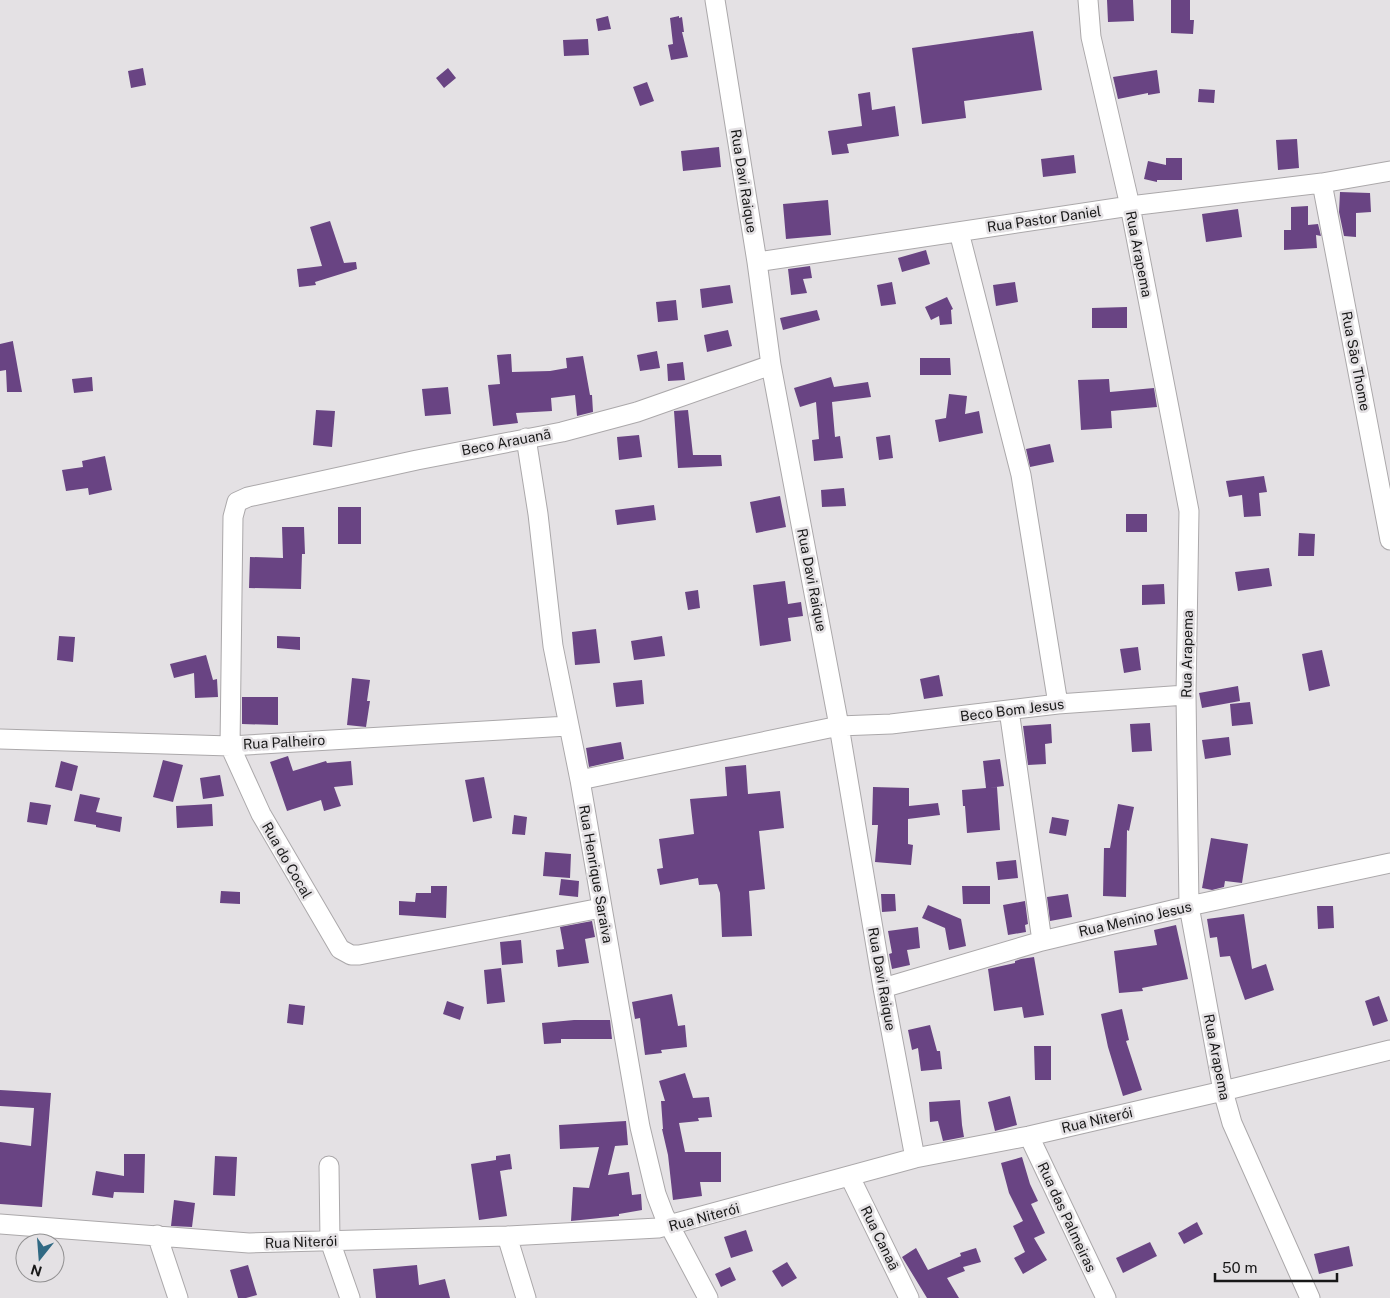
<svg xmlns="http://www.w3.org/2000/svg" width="1390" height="1298" font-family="'Public Sans',sans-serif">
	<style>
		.building { fill: #694483 }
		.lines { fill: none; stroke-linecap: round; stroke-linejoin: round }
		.minor-casing { stroke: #aba8aa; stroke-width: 21 }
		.minor { stroke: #fff; stroke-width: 19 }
		.labels { text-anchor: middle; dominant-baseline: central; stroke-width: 5; stroke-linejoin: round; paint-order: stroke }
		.street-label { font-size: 14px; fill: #181818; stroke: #e4e1e4 }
	</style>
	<rect width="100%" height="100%" fill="#e4e1e4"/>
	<path class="building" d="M1107 0H1133L1134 21 1108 22Z
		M1171 0H1190V20H1194L1193 34 1171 33Z
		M608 16 611 29 598 31 596 19Z
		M679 16V18L682 17 684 32H682L688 57 671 60 668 45 673 44 670 18Z
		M1033 31 1042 90 964 101 966 118 922 124 912 48Z
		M588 39 589 55 564 56 563 40Z
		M143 68 146 85 131 88 128 71Z
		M448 68 456 78 444 88 436 78Z
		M1157 70 1160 93 1148 95V93L1118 99 1113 77Z
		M647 82 654 101 640 106 633 87Z
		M1199 89 1215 90 1214 103 1198 102Z
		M870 92 872 110 895 106 899 136 847 144 849 153 832 155 828 131 862 126 858 94Z
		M1297 139 1299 168 1278 170 1276 140Z
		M719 147 721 167 683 171 681 151Z
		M1074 155 1076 173 1043 177 1041 159Z
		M1166 158H1182V180H1157V182L1144 179 1148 161 1166 165Z
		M1340 192 1370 193 1371 212 1356 213V237L1344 236 1339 212Z
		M828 200 831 235 786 239 783 204Z
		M1308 206V225L1318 224 1321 236 1316 235 1317 248 1284 250V230H1291V207Z
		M1238 209 1242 237 1206 242 1202 214Z
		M330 221 344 263 356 262 357 269 315 282 316 285 299 287 297 269 322 266 310 227Z
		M926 250 930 264 902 272 898 258Z
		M810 266 812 278 803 279 807 293 791 295 788 269Z
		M892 282 896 304 881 306 877 285Z
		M1015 282 1018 302 996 306 993 285Z
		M730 285 733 303 702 308 700 289Z
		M947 297 953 309 951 310 952 324 940 325 939 316 931 320 925 307Z
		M676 300 678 320 658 322 656 302Z
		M1127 307V328H1092V308Z
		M817 310 820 320 783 330 780 318Z
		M728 330 732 346 707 352 704 335Z
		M13 341V342L22 392H7L6 370 0 371V344Z
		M657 351 660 368 640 371 637 355Z
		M511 354 512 372 550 371 567 368 566 358 583 356 590 395H592L593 412 577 416 575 395 551 398 552 411 516 413 518 423 493 426 488 385 500 384 497 355Z
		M920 358H950L951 375H920Z
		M683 362 685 380 668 381 667 364Z
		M92 377 93 391 74 393 72 379Z
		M831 377 834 387 868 382 871 397 832 402 835 437 840 436 843 458 814 461 812 440 819 439 816 402 800 407 794 388Z
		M1109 379 1110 392 1154 388 1157 407 1111 411 1112 428 1081 430 1078 380Z
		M448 387 451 414 425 416 422 389Z
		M949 394 967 396 965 414 979 411 983 433 939 442 935 420 946 418Z
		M316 410 335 411 332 447 313 445Z
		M688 410 693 455H721L722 466 678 468 674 411Z
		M639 435 642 457 619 460 617 437Z
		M890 435 893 458 879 460 876 437Z
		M1050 444 1054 462 1030 467 1026 449Z
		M105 456 112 490 89 495 88 488 66 491 62 470 83 467 82 461Z
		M1264 476 1267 492 1259 493 1261 516 1244 517 1242 495 1229 497 1226 481Z
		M844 488 846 506 822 507 821 490Z
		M780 496 786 527 756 533 750 502Z
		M654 505 656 520 617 525 615 510Z
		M338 507H361V544H338Z
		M1126 514H1147V532H1126Z
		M282 527H304L305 554H302L301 589 249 588 250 557 283 558Z
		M1299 533 1315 534 1314 556H1298Z
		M1269 568 1272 586 1238 591 1235 572Z
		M785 581 788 604 801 602 803 616 788 618 791 641 760 646 753 585Z
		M1164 584 1165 604 1142 605V585Z
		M698 590 700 608 688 610 685 592Z
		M596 629 600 663 575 665 572 632Z
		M59 636 75 637 73 662 57 660Z
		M277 636 300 637V650L277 648Z
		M662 636 665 656 634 660 631 641Z
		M1138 647 1141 670 1124 673 1120 649Z
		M1322 650 1330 686 1309 691 1302 654Z
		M206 655 213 680 217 679 218 697 195 698 194 673 174 678 170 664Z
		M939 675 943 696 924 699 920 679Z
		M352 678 370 680 367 701H370L366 727 347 725Z
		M642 680 644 704 616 707 613 683Z
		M1238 686 1240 701 1202 708 1199 693Z
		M242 697H278V725L242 724Z
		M1250 702 1253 724 1232 726 1230 704Z
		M1150 723 1152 751 1132 752 1130 724Z
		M1051 724 1052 743 1045 744 1046 764 1028 765 1023 726Z
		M1229 737 1231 755 1205 759 1202 740Z
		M621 742 624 759 589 767 586 748Z
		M288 756 293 771 326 761 327 763 351 761 353 785 334 787 341 806 324 811 321 800 287 811 270 762Z
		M1000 759 1004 786 988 788 997 787 1000 830 967 833 965 806H963L962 790 986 788 983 761Z
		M163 760 183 765 173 802 153 797Z
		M61 761 78 766 72 791 55 787Z
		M746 765 748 794 780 791 784 828 759 831 765 889 749 891 752 936 722 937 720 893 717 884 699 885 698 878 660 885 657 869 663 868 659 839 694 834 690 799 727 796 725 767Z
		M220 775 224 796 203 799 200 778Z
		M484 777 492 818 473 822 465 780Z
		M873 787 909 788V806L938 803 940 815 908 819V844L913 845 911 865 875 862 878 825H872Z
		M80 794 100 798 96 812 122 817 120 832 96 827V825L74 821Z
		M30 802 51 805 47 825 27 822Z
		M212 804 213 826 177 828 176 806Z
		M1118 804 1134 807 1129 831 1127 830 1126 897 1103 896 1104 848H1110Z
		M514 815 527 817 525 835 512 834Z
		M1052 817 1069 820 1066 836 1049 833Z
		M1211 838 1248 844 1242 883 1225 881 1224 887 1212 890 1202 888Z
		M545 852 571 854 570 878 543 876Z
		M1016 860 1018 878 998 880 996 862Z
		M561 879 579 881 578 897 559 895Z
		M431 886H447L446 918 399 915V901L415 902 416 893H431Z
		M962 886H990V904H963Z
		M221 891 240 892V904L220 903Z
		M881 894H895L896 911 882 912Z
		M1068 894 1072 917 1050 921 1047 897Z
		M1025 901 1028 924 1025 925 1026 932 1008 935 1003 905Z
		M928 905 961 919 966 946 949 950 945 928 922 918Z
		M1317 906H1333L1334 928 1318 929Z
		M1244 914 1252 969 1266 964 1274 990 1245 1000 1230 956 1220 957 1217 937 1210 938 1207 919Z
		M592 921 595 937 585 939 589 963 558 967 556 950 564 949 560 927Z
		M1176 925 1188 979 1142 988 1143 991 1119 993 1114 951 1157 945 1154 930Z
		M918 927 920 948 907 950 910 965 892 969 889 954 892 953 888 931Z
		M521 940 523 963 502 965 500 942Z
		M1034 957 1044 1015 1024 1018 1022 1007 994 1011 988 969 1015 963V961L1021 959Z
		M501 968 505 1002 487 1004 484 970Z
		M672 994 678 1026 685 1025 687 1047 661 1050 662 1053 645 1055 640 1018 635 1019 632 1002Z
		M1379 996 1388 1021 1373 1026 1365 1001Z
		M447 1001 464 1007 460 1020 443 1014Z
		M289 1004 305 1006 303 1025 287 1023Z
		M1122 1009 1129 1040 1126 1041 1142 1090 1123 1096 1108 1047 1101 1014Z
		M574 1020H610L612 1039H561V1043L544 1044 542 1023Z
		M930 1025 937 1051H940L942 1069 921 1071 918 1048 912 1050 908 1030Z
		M1034 1046H1051V1080H1035Z
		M685 1073 693 1098 709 1097 712 1117 698 1118 699 1121 679 1123 685 1152H721V1182H700L702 1196 673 1200 668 1155 662 1129H663L661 1101H665L659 1081Z
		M0 1090 51 1093 42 1207 0 1204V1142L31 1146 34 1108 0 1106Z
		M1010 1096 1017 1125 995 1131 988 1102Z
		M960 1100 962 1125 964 1137 943 1141 938 1121 930 1122 929 1102Z
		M626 1121 628 1145 615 1146 608 1175 629 1172 632 1195 641 1194 642 1210 619 1214V1216L571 1221 573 1187 589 1188 599 1147 560 1149 559 1125Z
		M124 1154H145L144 1193 114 1192 113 1198 92 1195 96 1171 124 1176Z
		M510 1154 512 1169 500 1171 507 1216 479 1220 471 1164 496 1160V1156Z
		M215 1156 237 1157 235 1196 213 1195Z
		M1022 1157 1030 1184 1038 1201 1031 1204 1045 1233 1034 1238 1047 1260 1023 1274 1014 1258 1025 1252 1013 1226 1023 1221 1009 1193 1001 1163Z
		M174 1200 195 1203 192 1227 171 1226Z
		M1197 1222 1203 1234 1184 1244 1178 1233Z
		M746 1230 753 1251 731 1258 724 1237Z
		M1150 1242 1157 1256 1123 1273 1116 1258Z
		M1349 1246 1353 1266 1319 1274 1314 1254Z
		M916 1248 928 1270 961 1256 960 1253 976 1248 981 1262 963 1267 965 1271 947 1278 959 1298H927L902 1257Z
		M787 1262 797 1278 782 1287 772 1271Z
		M248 1265 257 1295 246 1298H238L230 1270Z
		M417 1265 419 1285 445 1279 450 1298H376L373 1269Z
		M730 1267 736 1280 721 1287 715 1274Z"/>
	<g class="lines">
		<defs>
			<path id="minor" d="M715 0 757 262 771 365 839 726 883 988 915 1158
				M1088 0 1091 37 1130 206 1189 511 1186 695 1189 906 1223 1091 1232 1123 1310 1298
				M1322 183 1390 540
				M959 232 1021 475 1058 704
				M757 262 1130 206 1322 183 1390 171
				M526 438 538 514 553 646 580 780 640 1127 656 1194 664 1215 708 1298
				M1009 710 1042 941
				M0 739 230 746 568 726
				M580 780 839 726 891 724 1058 704 1186 695
				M601 908 359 955H351L340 949 261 814 230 746 233 517 237 502 248 497 417 460 562 432 637 412 771 365
				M883 988 1042 941 1189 906 1390 863
				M1029 1136 1106 1298
				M329 1166 330 1241 350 1298
				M850 1177 909 1298
				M0 1224 249 1243 507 1236 658 1228 915 1158 1029 1136 1223 1091 1390 1050
				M157 1235 178 1298
				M507 1236 526 1298"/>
		</defs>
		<use href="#minor" class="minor-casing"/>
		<use href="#minor" class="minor"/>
	</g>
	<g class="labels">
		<g class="street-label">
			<text transform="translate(744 181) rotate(81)">Rua Davi Raique</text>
			<text transform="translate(1044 219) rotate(-8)">Rua Pastor Daniel</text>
			<text transform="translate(1139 254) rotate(79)">Rua Arapema</text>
			<text transform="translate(1356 361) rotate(79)">Rua São Thome</text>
			<text transform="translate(506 442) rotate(-11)">Beco Arauanã</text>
			<text transform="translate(812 580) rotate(79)">Rua Davi Raique</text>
			<text transform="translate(1187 654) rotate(-89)">Rua Arapema</text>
			<text transform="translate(1012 710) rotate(-7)">Beco Bom Jesus</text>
			<text transform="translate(284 742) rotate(-3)">Rua Palheiro</text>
			<text transform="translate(287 860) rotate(60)">Rua do Cocal</text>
			<text transform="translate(596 874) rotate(80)">Rua Henrique Saraiva</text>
			<text transform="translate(1135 919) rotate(-13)">Rua Menino Jesus</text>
			<text transform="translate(882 979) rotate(80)">Rua Davi Raique</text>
			<text transform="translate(1217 1057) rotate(79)">Rua Arapema</text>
			<text transform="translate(1097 1120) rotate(-13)">Rua Niterói</text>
			<text transform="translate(704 1217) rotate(-15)">Rua Niterói</text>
			<text transform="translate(1067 1217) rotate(65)">Rua das Palmeiras</text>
			<text transform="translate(880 1238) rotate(64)">Rua Canaã</text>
			<text transform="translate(301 1242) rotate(-2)">Rua Niterói</text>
		</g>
	</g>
	<g transform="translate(40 1258) rotate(197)"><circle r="24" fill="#e4e1e4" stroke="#929192"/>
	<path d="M0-4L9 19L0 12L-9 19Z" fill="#306983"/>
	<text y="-8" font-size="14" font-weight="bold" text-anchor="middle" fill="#181818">N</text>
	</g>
	<path d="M1215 1273v8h122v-8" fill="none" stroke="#181818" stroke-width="2.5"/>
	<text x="1222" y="1273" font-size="15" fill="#181818" stroke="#e4e1e4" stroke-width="4" paint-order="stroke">50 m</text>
</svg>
